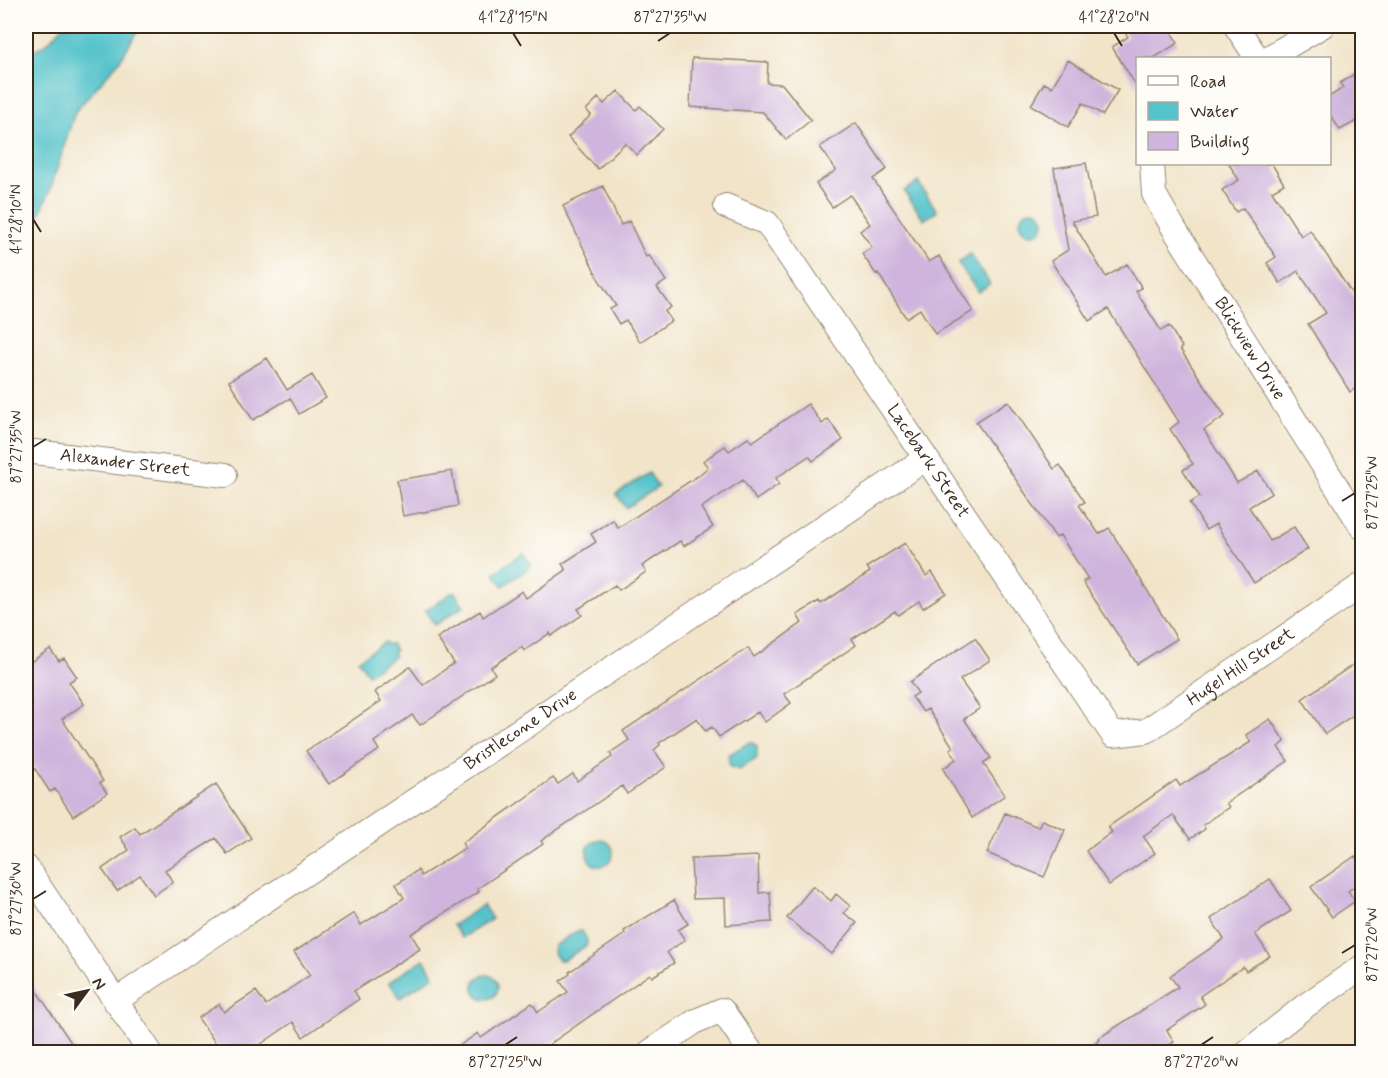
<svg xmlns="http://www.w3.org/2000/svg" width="1388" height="1078" font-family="Mynerve,sans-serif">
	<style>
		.water { fill: #55c3cb; stroke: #487674; stroke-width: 1.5 }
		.building { fill: #cfb5dd }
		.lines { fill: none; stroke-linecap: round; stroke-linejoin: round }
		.street-casing { stroke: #968774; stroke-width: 26 }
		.street { stroke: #fff; stroke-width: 24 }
		.ticks { fill: none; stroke: #3b2a1e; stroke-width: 2 }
		.labels { text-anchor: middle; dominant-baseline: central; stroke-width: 4.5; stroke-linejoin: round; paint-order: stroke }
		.street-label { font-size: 18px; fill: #3b2a1e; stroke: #fdfcf7 }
		.neatline { fill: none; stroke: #3b2a1e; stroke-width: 2 }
		.ticks-label { font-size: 15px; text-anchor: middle; fill: #3b2a1e }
	</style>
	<rect width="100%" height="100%" fill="#fdfcf7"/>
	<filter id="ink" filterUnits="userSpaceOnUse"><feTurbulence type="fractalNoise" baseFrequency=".0167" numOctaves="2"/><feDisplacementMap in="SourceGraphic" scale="12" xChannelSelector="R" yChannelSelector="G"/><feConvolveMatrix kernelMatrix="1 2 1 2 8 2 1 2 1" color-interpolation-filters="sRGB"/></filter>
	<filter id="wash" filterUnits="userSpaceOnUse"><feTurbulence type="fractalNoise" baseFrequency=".008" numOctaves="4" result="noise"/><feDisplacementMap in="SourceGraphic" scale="24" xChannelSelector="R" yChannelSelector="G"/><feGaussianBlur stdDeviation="1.35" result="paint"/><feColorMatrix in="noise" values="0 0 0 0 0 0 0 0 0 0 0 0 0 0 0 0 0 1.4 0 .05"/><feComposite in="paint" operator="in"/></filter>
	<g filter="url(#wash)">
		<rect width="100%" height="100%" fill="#f1e4c9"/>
		<path class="water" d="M63 26H141L120 60 75 112 50 191 26 244V54L46 44Z
			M918 182 937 211 924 220 904 191Z
			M1020 222a12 12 0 1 1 24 0a12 12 0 1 1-24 0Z
			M970 254 990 284 978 292 958 263Z
			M649 473 658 487 626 508 616 494Z
			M523 553 532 566 503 586 494 573Z
			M454 591 464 606 435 625 425 611Z
			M385 642 388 645 391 643 395 651 393 652 395 656 368 674 358 660Z
			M750 742 757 746V758L739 770 730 767 728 755Z
			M587 853a13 13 0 1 1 26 0a13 13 0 1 1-26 0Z
			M483 905 492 919 462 938 453 925Z
			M577 931H582L587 940V945L564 960H559L553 952 554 946Z
			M424 959 434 976 400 998 389 982Z
			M474 987a12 12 0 1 1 24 0a12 12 0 1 1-24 0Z"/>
		<g id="blocks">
			<path class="building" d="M1134 26H1167L1178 43 1154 58H1137V87L1112 47 1128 37 1124 31Z
				M692 58 768 62 767 83 782 84 811 120 786 140 763 112 690 107Z
				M1068 60 1118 90 1103 115 1083 103 1068 127 1031 105 1044 83 1052 87Z
				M1362 69V118L1340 130 1329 113V97L1343 88 1340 83Z
				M618 91 636 110 640 106 663 129 637 155 625 143 598 169 568 137 591 115 586 110 598 98 604 104Z
				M856 123 887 169 873 179 929 262 939 256 973 311 935 334 920 309 906 318 878 273 876 274 862 254 872 247 860 231 870 224 850 195 832 207 816 184 836 170 820 147Z
				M1086 163 1096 217 1072 221 1106 277 1127 264 1142 288 1136 291 1161 331 1169 326 1182 347 1180 349 1225 416 1204 430 1237 483 1258 471 1272 493 1249 507 1270 541 1294 527 1308 549 1254 583 1216 524 1206 530 1190 503 1200 497 1183 470 1193 464 1170 429 1179 422 1108 309 1089 321 1051 261 1068 250 1054 168Z
				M1229 164H1272L1284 184 1272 191 1301 236 1310 230 1362 309V384L1350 392 1308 324 1326 313 1298 271 1280 283 1267 263 1276 257 1243 208 1236 212 1222 190 1239 180Z
				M603 186 621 225 629 221 646 257 649 255 666 281 657 287 671 307 665 311 671 321 640 342 626 320 619 324 610 309 616 306 599 280 563 206Z
				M267 358 287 390 312 375 326 398 299 414 290 398 253 420 229 381Z
				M1008 401 1054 469 1060 465 1085 502 1079 505 1099 534 1109 528 1177 639 1137 664 1083 582 1088 579 1060 535 1056 538 976 422Z
				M808 404 822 424 828 419 843 440 813 461 809 456 776 478 779 484 756 500 743 480 701 508 713 527 684 546 680 541 642 566 646 572 619 590 615 585 578 609 582 615 551 636 550 633 524 651 522 647 491 667 495 674 420 725 412 715 374 742 379 750 329 784 306 751 381 701 375 692 410 667 423 685 454 663 437 638 480 611 483 617 522 591 526 598 566 570 562 564 596 542 591 534 613 520 618 528 698 476 708 467 703 461 725 446 729 451 748 438 752 442Z
				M452 471 458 506 403 516 397 480Z
				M905 543 926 576 932 572 946 593 923 608 919 601 898 615 895 611 852 639 856 645 784 694 791 703 765 722 758 712 719 737 712 727 705 731 697 718 659 743 660 745 654 750 666 767 627 794 622 786 541 841 543 844 477 889 479 892 411 934 420 949 354 991 359 999 303 1037 293 1022 248 1053H230L224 1044 219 1048 198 1018 219 1004 224 1012 256 991 266 1005 310 975 294 952 354 913 361 925 404 898 396 884 418 870 421 876 465 848 462 843 553 778 558 784 573 774 577 781 612 757 610 753 629 740 623 731 748 648 754 657 802 623 797 615 819 601 821 604 870 572 867 567Z
				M975 638 990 660 960 680 980 708 964 719 991 758 983 763 1005 795 972 818 943 769 956 759 950 749 953 747 928 709 923 712 912 697 918 693 910 682Z
				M50 649 59 661 64 658 77 677 69 682 84 704 62 719 103 781 100 783 107 793 73 816 55 789 50 792 26 755V709L32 704 26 694V665Z
				M1362 659V709L1325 734 1302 699Z
				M1270 719 1285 742 1278 747 1288 761 1226 803 1229 807 1203 825 1205 829 1190 839 1173 815 1143 836 1155 853 1109 885 1086 851 1112 832 1108 827 1176 780 1180 786 1251 742 1246 735Z
				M216 784 251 838 227 854 216 838 165 870 173 882 154 895 140 875 117 891 102 869 129 850 120 837 135 827 140 834Z
				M1005 813 1038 827 1042 820 1065 830 1044 877 987 853Z
				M758 856 759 893 770 892 772 922 726 925 725 898 693 899 691 859Z
				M1355 856 1362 867V881L1348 891 1355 901 1332 917 1311 887Z
				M1270 879 1291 911 1255 934 1270 956 1246 971 1243 967 1200 996 1205 1004 1167 1030 1174 1042 1157 1053H1081L1100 1040 1099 1038 1178 987 1170 976 1224 939 1211 919Z
				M813 886 831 901 836 894 850 906 844 913 857 923 832 954 787 918Z
				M674 900 688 924 678 930 685 940 667 952 674 963 652 977 650 974 537 1053H449L478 1033 481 1038 532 1003 538 1012 568 992 560 981 570 974 569 972 625 934 624 931Z
				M26 975 78 1053H26Z"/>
		</g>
	</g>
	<g filter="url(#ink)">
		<use href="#blocks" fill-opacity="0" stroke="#968774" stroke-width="1.5"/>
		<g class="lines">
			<defs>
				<g id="street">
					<path d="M1236 26 1257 58"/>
					<path d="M1268 58 1322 26"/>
					<path id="s1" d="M1152 164 1154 194 1176 232 1362 527"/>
					<path id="s2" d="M726 206 767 223 1113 735 1146 731 1362 585"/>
					<path id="s3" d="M26 451 225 475"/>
					<path d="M26 867 150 1052"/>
					<path id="s4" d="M115 1001 925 459"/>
					<path d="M650 1052 696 1021 722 1010 751 1052"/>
					<path d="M1247 1052 1305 1006 1362 967"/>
				</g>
			</defs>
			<use href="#street" class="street-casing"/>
			<use href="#street" class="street"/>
		</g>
	</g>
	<path class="ticks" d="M513 33 521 46M1114 33 1122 46M658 41 670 33M33 219 41 232M33 447 46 439M1342 501 1355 493M33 899 46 891M1342 953 1355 945M505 1045 517 1037M1201 1045 1213 1037"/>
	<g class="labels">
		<g class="street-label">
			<text stroke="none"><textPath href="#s1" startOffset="212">Blickview Drive</textPath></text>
			<text stroke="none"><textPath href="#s2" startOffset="332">Lacebark Street</textPath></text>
			<text stroke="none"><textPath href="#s3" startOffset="100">Alexander Street</textPath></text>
			<text stroke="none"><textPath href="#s2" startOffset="810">Hugel Hill Street</textPath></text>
			<text stroke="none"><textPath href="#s4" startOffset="488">Bristlecone Drive</textPath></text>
		</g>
	</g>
	<rect width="1388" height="1078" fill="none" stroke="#fdfcf7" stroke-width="66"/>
	<rect x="1136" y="57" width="195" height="108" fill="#fdfcf7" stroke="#afa8a0" stroke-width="1.5"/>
	<rect x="1148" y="76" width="30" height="9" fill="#ffffff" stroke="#afa8a0" stroke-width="1.5"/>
	<text x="1190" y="87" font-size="18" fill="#3b2a1e">Road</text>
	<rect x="1148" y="102" width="30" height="18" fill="#55c3cb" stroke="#afa8a0" stroke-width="1.5"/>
	<text x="1190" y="117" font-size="18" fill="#3b2a1e">Water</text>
	<rect x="1148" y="132" width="30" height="18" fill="#cfb5dd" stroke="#afa8a0" stroke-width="1.5"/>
	<text x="1190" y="147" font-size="18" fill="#3b2a1e">Building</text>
	<g transform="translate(87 991) rotate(57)" stroke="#fdfcf7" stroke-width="4.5" paint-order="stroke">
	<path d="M0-4.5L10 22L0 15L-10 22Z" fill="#3b2a1e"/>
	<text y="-9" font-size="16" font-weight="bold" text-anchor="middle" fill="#3b2a1e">N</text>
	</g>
	<rect x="33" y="33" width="1322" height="1012" class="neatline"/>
	<g class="ticks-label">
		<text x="513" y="22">41°28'15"N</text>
		<text x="670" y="22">87°27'35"W</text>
		<text x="1114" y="22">41°28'20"N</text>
		<text transform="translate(16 219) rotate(-90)" y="5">41°28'10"N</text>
		<text transform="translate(16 447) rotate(-90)" y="5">87°27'35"W</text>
		<text transform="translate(1372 493) rotate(-90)" y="5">87°27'25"W</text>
		<text transform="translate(16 899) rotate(-90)" y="5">87°27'30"W</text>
		<text transform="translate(1372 945) rotate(-90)" y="5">87°27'20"W</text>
		<text x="505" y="1067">87°27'25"W</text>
		<text x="1201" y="1067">87°27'20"W</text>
	</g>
</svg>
